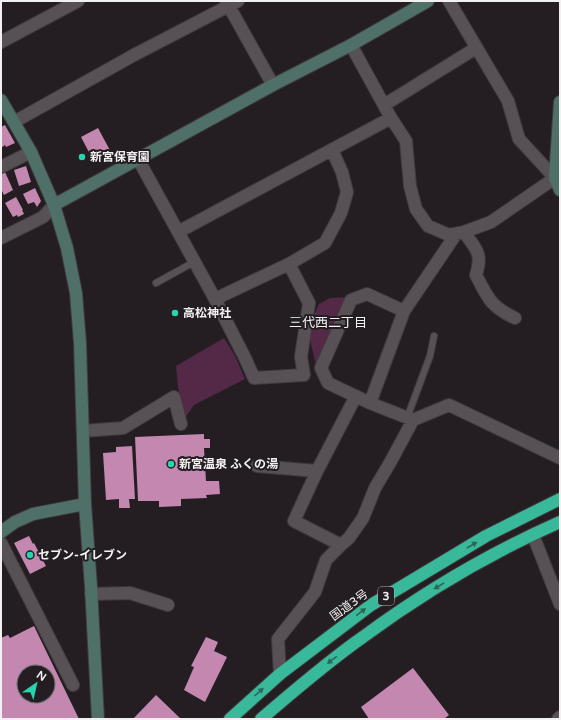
<svg xmlns="http://www.w3.org/2000/svg" width="561" height="720" font-family="'Varela Round','Noto Sans JP',sans-serif">
	<style>
		.green { fill: #532947 }
		.building { fill: #c387b0; fill-rule: evenodd }
		.lines { fill: none; stroke-linecap: round; stroke-linejoin: round }
		.lane-casing { stroke: #403b3e; stroke-width: 8 }
		.street-casing { stroke: #403b3e; stroke-width: 14 }
		.secondary-casing { stroke: #403b3e; stroke-width: 14 }
		.highway-casing { stroke: #403b3e; stroke-width: 14 }
		.lane { stroke: #575155; stroke-width: 6 }
		.street { stroke: #575155; stroke-width: 12 }
		.secondary { stroke: #4e7069; stroke-width: 12 }
		.highway { stroke: #38b999; stroke-width: 12 }
		.oneway { fill: #2d6458 }
		.poi-dot { fill: #26d5ae; stroke: #241e22; stroke-width: 1.5 }
		.labels { text-anchor: middle; dominant-baseline: central; stroke-width: 4; stroke-linejoin: round; paint-order: stroke }
		.shield { fill: #241e22; stroke: #b5b1b4; stroke-width: 1 }
		.shield-label { font-size: 11px; font-weight: bold; fill: #f3f0f2 }
		.poi-label { font-size: 12px; font-weight: bold; fill: #f3f0f2; stroke: #241e22; text-anchor: start }
		.street-label { font-size: 12px; fill: #f3f0f2; stroke: #241e22 }
		.neighbourhood-label { font-size: 13px; fill: #f3f0f2; stroke: #241e22 }
	</style>
	<rect width="100%" height="100%" fill="#241e22"/>
	<path class="green" d="M348 297 316 366 310 339 313 318 319 304 330 298Z
		M224 338 235 356 245 379 194 405 185 418 178 388 176 366Z"/>
	<path class="building" d="M5 125 15 143 6 147 5 145 1 148V127Z
		M98 128 112 154 100 161 92 158 81 137Z
		M26 166 31 182 19 186 14 170Z
		M5 172 13 190 4 195 1 189V174Z
		M35 188 41 201 37 207 34 202 28 204 23 194Z
		M16 197 23 210H22L24 214 18 217 17 215 13 217 5 203Z
		M204 434V439H210V448H204L206 481H219L220 494 206 495 207 498 181 499V506L159 507V501H138L135 437Z
		M132 446 135 499H129L130 508H119V499L106 500 103 453 116 452V447Z
		M29 536 33 544 34 543 46 566 30 574 14 543Z
		M34 626 79 719H1V638L8 635 10 638ZM24 672H48V696H24Z
		M206 637 218 642 214 651 227 657 205 702 184 690 194 667 191 666Z
		M413 668 449 715 444 719H369L361 707Z
		M156 695 181 719H133Z"/>
	<g class="lines">
		<defs>
			<path id="lane" d="M156 283 194 262
				M407 418 430 356 434 336"/>
			<path id="street" d="M226 1 273 85
				M1 42 78 1
				M351 45 391 118 406 141 410 186 416 209 428 226 449 235 464 232 491 222 555 178 519 139 508 101 449 1
				M384 105 476 48
				M14 122 134 55 238 1
				M138 159 215 299 246 360 254 378 304 375 301 357 309 303 289 264
				M1 167 31 152
				M178 232 391 118
				M464 232C476 249 483 253 476 275 487 297 491 307 515 318
				M1 238 43 217 54 205
				M215 299 289 264 325 243 341 213 347 192 342 172 332 150
				M404 311 367 294 351 300 321 368 328 383 370 403 413 420 449 405 560 458
				M356 396 317 471 294 521 341 545 349 538 363 518 375 488 391 461 413 420
				M370 403 404 311 456 234
				M83 431 123 428 174 397 181 424
				M257 466 317 471
				M533 535 560 604
				M1 543 73 685
				M91 594 130 593 168 605
				M280 674 278 639 315 592 326 560 341 545
				M558 719 560 717"/>
			<path id="secondary" d="M1 100 31 152 54 205 67 248 76 293 80 343 85 504 91 587 98 719
				M560 102 555 178 560 190
				M54 205 273 85 351 45 428 1
				M1 532 15 522 33 514 85 504"/>
			<path id="highway" d="M230 719 280 674 371 605 486 536 560 499
				M261 719C294 691 327 662 363 637 424 592 490 553 560 522"/>
		</defs>
		<use href="#lane" class="lane-casing"/>
		<use href="#street" class="street-casing"/>
		<use href="#secondary" class="secondary-casing"/>
		<use href="#highway" class="highway-casing"/>
		<use href="#lane" class="lane"/>
		<use href="#street" class="street"/>
		<use href="#secondary" class="secondary"/>
		<use href="#highway" class="highway"/>
	</g>
	<defs><path id="oneway-solid" d="M-6-.8H1V-3.2L6.5 0L1 3.2V.8H-6Z"/></defs>
	<g class="oneway">
		<use href="#oneway-solid" transform="translate(472 545) rotate(-31)"/>
		<use href="#oneway-solid" transform="translate(439 586) rotate(149)"/>
		<use href="#oneway-solid" transform="translate(361 612) rotate(-37)"/>
		<use href="#oneway-solid" transform="translate(332 660) rotate(143)"/>
		<use href="#oneway-solid" transform="translate(259 692) rotate(-42)"/>
	</g>
	<g class="poi-dot">
		<circle cx="82" cy="157" r="4"/>
		<circle cx="175" cy="313" r="4"/>
		<circle cx="171" cy="464" r="4"/>
		<circle cx="30" cy="555" r="4"/>
	</g>
	<g class="labels">
		<rect class="shield" x="378" y="587" width="16" height="18" rx="3"/>
		<g class="shield-label">
			<text x="386" y="596">3</text>
		</g>
		<g class="poi-label">
			<text x="90" y="157">新宮保育園</text>
			<text x="183" y="313">高松神社</text>
			<text x="179" y="464">新宮温泉 ふくの湯</text>
			<text x="38" y="555">セブン-イレブン</text>
		</g>
		<g class="street-label">
			<text transform="translate(349 605) rotate(-36)">国道3号</text>
		</g>
		<g class="neighbourhood-label">
			<text x="328" y="323">三代西二丁目</text>
		</g>
	</g>
	<rect width="561" height="720" fill="none" stroke="#f3f0f2" stroke-width="4"/>
	<g transform="translate(36 684) rotate(34)"><circle r="19" fill="#241e22" stroke="#777275"/>
	<path d="M0-3L7 15L0 10L-7 15Z" fill="#26d5ae"/>
	<text y="-6" font-size="11" font-weight="bold" text-anchor="middle" fill="#f3f0f2">N</text>
	</g>
</svg>
